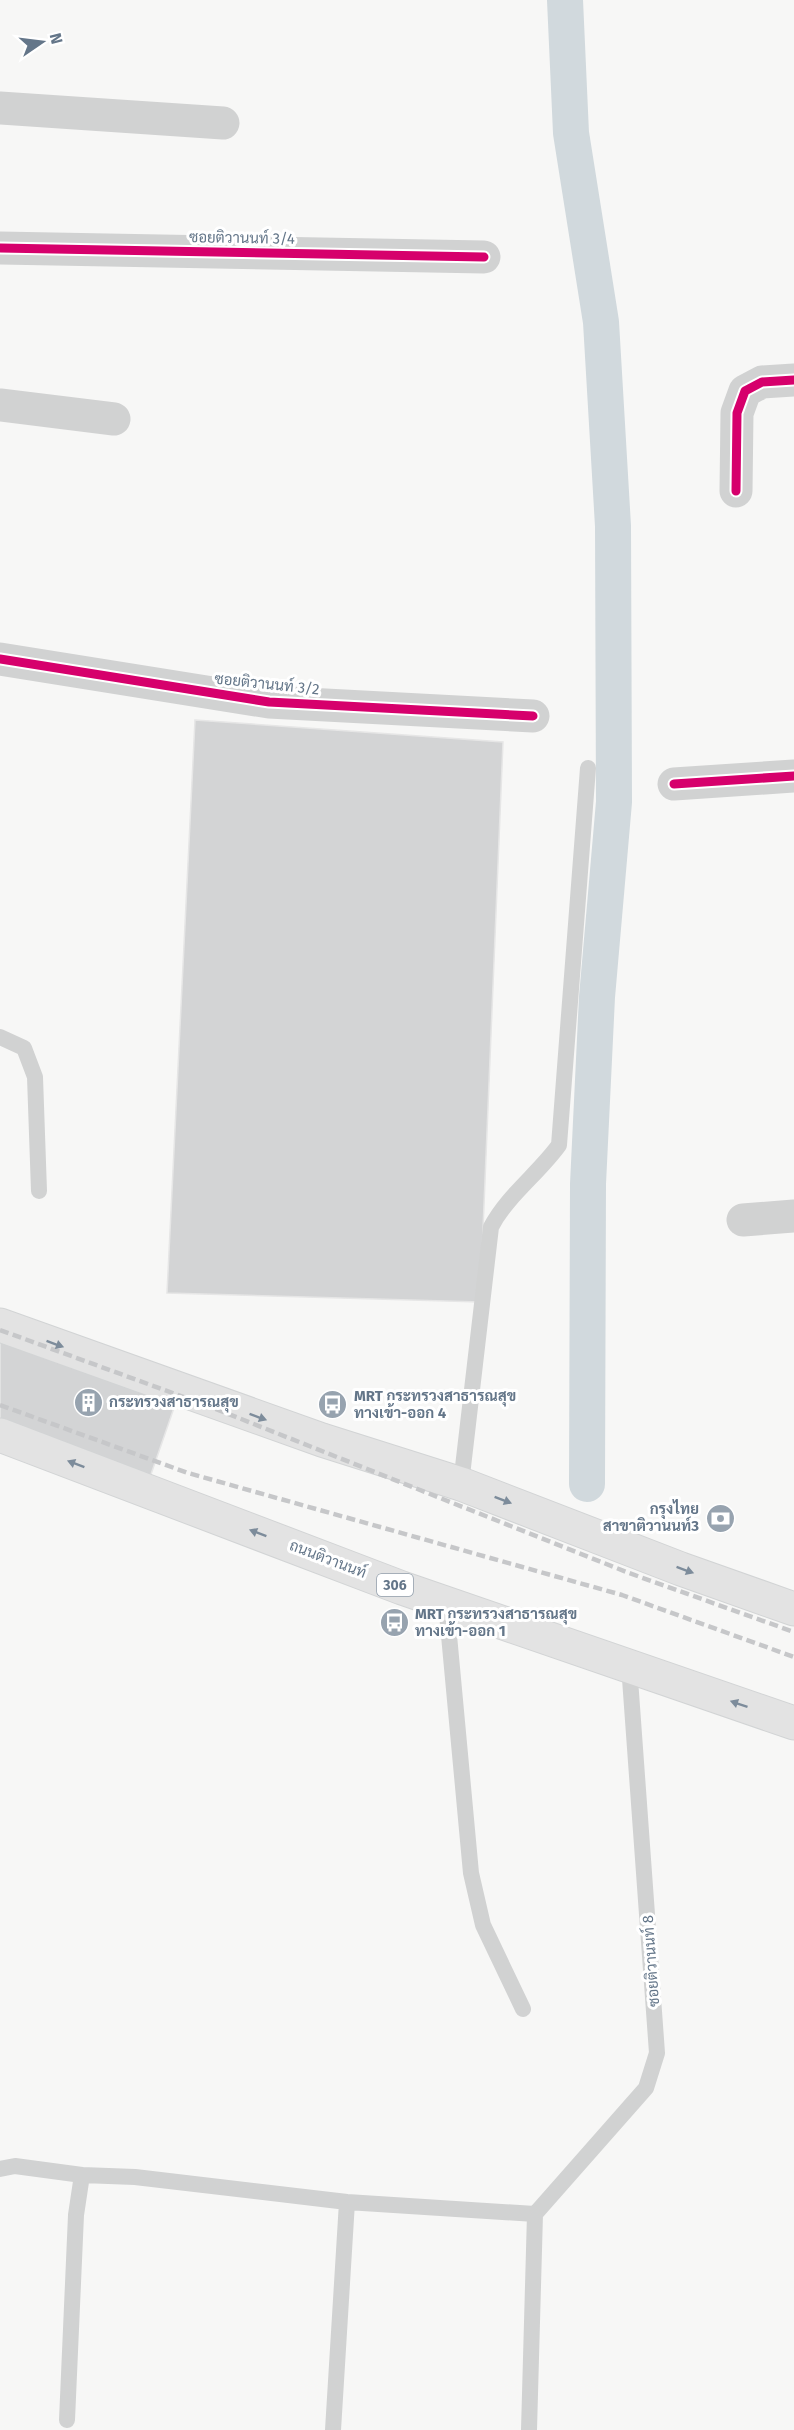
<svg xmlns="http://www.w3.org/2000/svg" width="794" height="2430" font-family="'Fira Sans',Sarabun,sans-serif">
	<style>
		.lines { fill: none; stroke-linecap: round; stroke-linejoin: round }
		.canal { stroke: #d1d9dd; stroke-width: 36 }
		.building { fill: #d3d4d5; stroke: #e6e6e6; stroke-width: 1.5 }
		.primary-casing { stroke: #d2d4d5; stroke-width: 35 }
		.lane { stroke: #d1d2d2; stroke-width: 16 }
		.street { stroke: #d1d2d2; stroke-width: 33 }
		.primary { stroke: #e3e3e3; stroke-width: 33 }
		.rail { stroke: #c6c7c9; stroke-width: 4.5; stroke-dasharray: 9 4.5; stroke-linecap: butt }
		.cycleway-casing { stroke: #fff; stroke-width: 13 }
		.cycleway { stroke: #d6006c; stroke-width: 9 }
		.oneway { fill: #7d8c9b }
		.labels { text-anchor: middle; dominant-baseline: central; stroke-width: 6; stroke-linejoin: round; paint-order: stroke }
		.shield { fill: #fff; stroke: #929fac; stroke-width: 1.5 }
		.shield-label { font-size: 14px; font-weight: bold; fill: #647689 }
		.street-label { font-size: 15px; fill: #647689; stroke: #fff }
		.poi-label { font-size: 15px; font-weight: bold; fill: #647689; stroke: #fff; text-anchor: start }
	</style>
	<rect width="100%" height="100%" fill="#f7f7f6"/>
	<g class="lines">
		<path class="canal" d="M565 0 571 133 601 322 613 526 614 802 597 997 588 1184 587 1484"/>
	</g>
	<path class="building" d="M195 720 503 742 480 1302 167 1293Z
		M0 1312 184 1379 149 1480 0 1426Z"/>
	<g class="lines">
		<defs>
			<path id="primary" d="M0 1325 322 1440 461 1484 681 1569 794 1609
				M0 1435 402 1588 794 1723"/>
		</defs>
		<use href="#primary" class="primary-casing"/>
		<path class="lane" d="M0 1037 24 1048 35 1077 39 1191
			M461 1484 491 1227C507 1196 539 1173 559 1145L588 768
			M446 1603 471 1873 483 1925 523 2009
			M0 2169 15 2166 82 2175
			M535 2214 646 2088 657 2053 629 1665
			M67 2420 76 2215 82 2175 135 2177 347 2202 535 2214
			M333 2430 347 2202
			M529 2430 535 2214"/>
		<path class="street" d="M0 108 223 123
			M0 248 484 257
			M0 405 114 419
			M736 491 737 413 745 391 762 382 794 380
			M0 659 269 702 533 716
			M674 784 794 776
			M743 1220 794 1216"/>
		<use href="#primary" class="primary"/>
		<path class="rail" d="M0 1330 211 1407 629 1573 794 1632
			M0 1405 188 1473 622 1595 794 1657"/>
		<defs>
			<path id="cycleway" d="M0 248 484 257
				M736 491 737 413 745 391 762 382 794 380
				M0 659 269 702 533 716
				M674 784 794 776"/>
		</defs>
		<use href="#cycleway" class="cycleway-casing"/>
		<use href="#cycleway" class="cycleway"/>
	</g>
	<defs><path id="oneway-solid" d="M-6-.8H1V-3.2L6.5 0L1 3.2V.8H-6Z" transform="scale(1.5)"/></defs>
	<g class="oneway">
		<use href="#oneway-solid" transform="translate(55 1344) rotate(20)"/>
		<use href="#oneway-solid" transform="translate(258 1417) rotate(20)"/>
		<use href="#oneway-solid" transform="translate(76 1464) rotate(-159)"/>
		<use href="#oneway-solid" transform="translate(503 1500) rotate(21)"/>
		<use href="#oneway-solid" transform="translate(258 1533) rotate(-159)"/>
		<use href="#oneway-solid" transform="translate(685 1570) rotate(20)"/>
		<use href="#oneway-solid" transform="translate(739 1704) rotate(-161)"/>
	</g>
	<defs>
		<symbol id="building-disc" viewBox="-11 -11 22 22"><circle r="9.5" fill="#97a3af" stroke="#fff"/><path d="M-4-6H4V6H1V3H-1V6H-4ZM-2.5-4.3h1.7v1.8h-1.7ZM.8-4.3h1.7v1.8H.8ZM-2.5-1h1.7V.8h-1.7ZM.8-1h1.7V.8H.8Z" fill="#fff"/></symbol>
		<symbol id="bus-disc" viewBox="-11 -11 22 22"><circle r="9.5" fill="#97a3af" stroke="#fff"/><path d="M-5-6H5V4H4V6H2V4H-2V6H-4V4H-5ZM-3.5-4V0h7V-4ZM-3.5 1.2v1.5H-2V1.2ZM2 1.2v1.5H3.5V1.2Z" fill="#fff"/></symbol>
		<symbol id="bank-disc" viewBox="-11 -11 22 22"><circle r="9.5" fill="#97a3af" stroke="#fff"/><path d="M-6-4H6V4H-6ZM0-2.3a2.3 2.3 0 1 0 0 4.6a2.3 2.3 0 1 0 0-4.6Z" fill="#fff"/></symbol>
	</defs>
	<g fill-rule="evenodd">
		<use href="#building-disc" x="72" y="1386" width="33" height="33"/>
		<use href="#bus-disc" x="316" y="1388" width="33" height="33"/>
		<use href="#bank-disc" x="704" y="1502" width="33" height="33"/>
		<use href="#bus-disc" x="378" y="1606" width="33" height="33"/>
	</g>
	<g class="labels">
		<rect class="shield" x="377" y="1574" width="36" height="22" rx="4.5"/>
		<g class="shield-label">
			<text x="395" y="1585">306</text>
		</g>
		<g class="street-label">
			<text transform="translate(242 238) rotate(1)">ซอยติวานนท์ 3/4</text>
			<text transform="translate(267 684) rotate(6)">ซอยติวานนท์ 3/2</text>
			<text transform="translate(328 1559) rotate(21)">ถนนติวานนท์</text>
			<text transform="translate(651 1961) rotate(-94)">ซอยติวานนท์ 8</text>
		</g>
		<g class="poi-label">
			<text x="354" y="1396">MRT กระทรวงสาธารณสุข<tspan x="354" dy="17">ทางเข้า-ออก 4</tspan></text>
			<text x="109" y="1402">กระทรวงสาธารณสุข</text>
			<text x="699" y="1509" text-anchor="end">กรุงไทย<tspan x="699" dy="17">สาขาติวานนท์3</tspan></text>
			<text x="415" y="1614">MRT กระทรวงสาธารณสุข<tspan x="415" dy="17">ทางเข้า-ออก 1</tspan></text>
		</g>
	</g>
	<g transform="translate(42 42) rotate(76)" stroke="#ffffff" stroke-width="4.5" paint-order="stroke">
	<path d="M0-4.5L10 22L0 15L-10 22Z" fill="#647689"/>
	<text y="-9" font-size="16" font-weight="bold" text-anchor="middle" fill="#647689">N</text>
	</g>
</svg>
